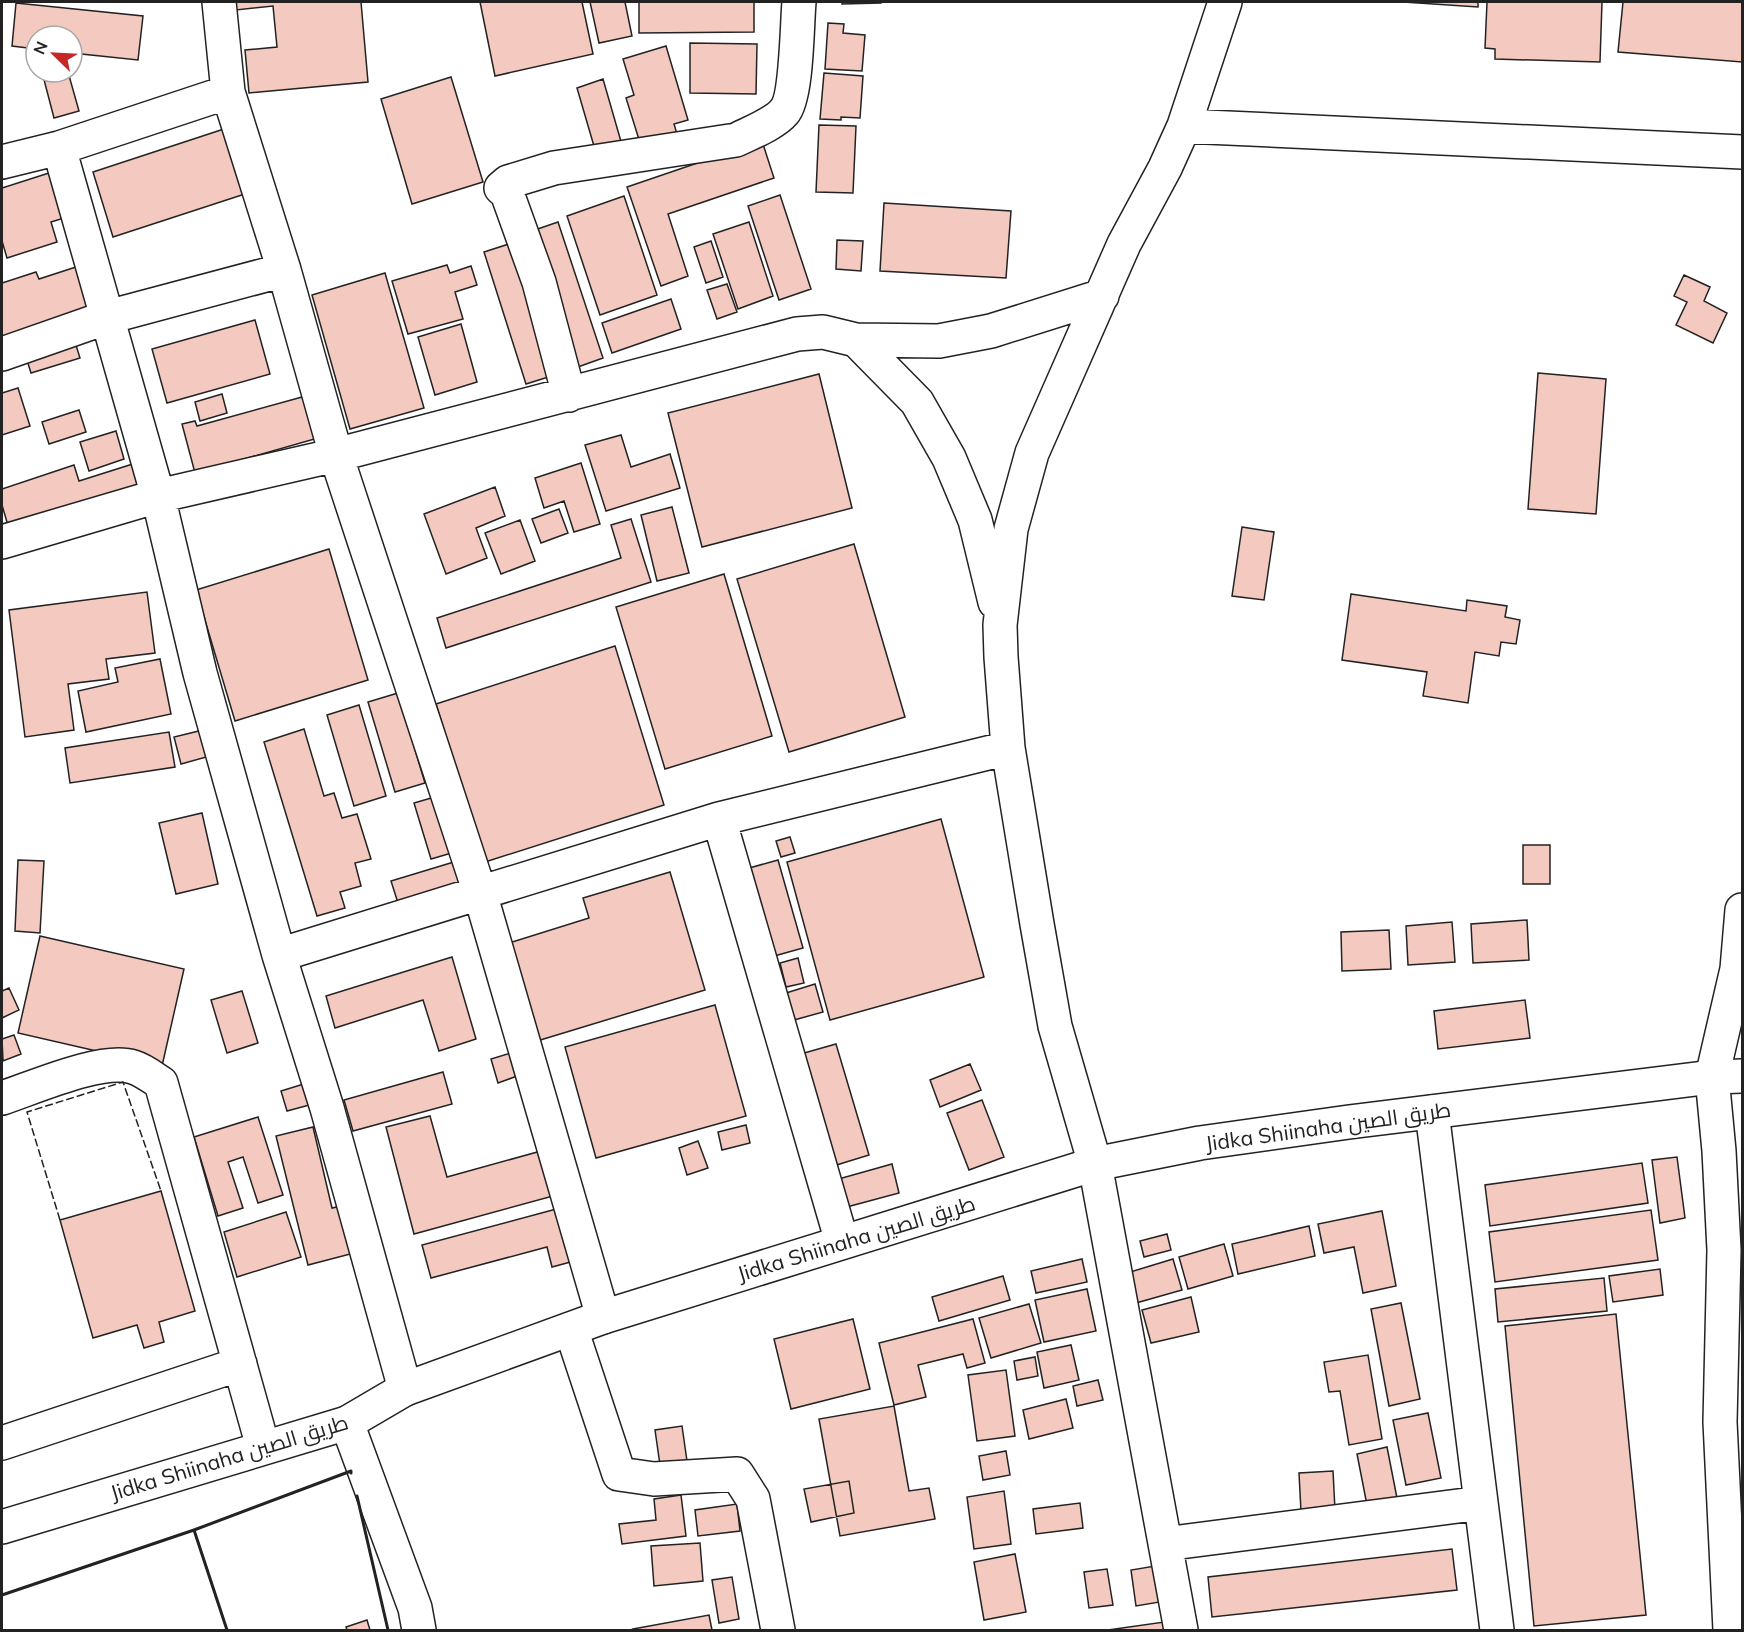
<svg xmlns="http://www.w3.org/2000/svg" width="1744" height="1632" font-family="Mulish,Cairo,sans-serif">
	<style>
		.building { fill: #f3c9c0; stroke: #222; stroke-width: 1.5 }
		.lines { fill: none; stroke-linecap: round; stroke-linejoin: round }
		.minor-casing { stroke: #222; stroke-width: 36 }
		.tertiary-casing { stroke: #222; stroke-width: 36 }
		.primary-casing { stroke: #222; stroke-width: 36 }
		.minor { stroke: #fff; stroke-width: 33 }
		.tertiary { stroke: #fff; stroke-width: 33 }
		.primary { stroke: #fff; stroke-width: 33 }
		.fence { stroke: #222; stroke-width: 1.5; stroke-dasharray: 8 3; stroke-linecap: butt }
		.wall { stroke: #222; stroke-width: 3 }
		.labels { text-anchor: middle; dominant-baseline: central; stroke-width: 4.5; stroke-linejoin: round; paint-order: stroke }
		.street-label { font-size: 21px; fill: #222; stroke: #fff }
	</style>
	<rect width="100%" height="100%" fill="#fff"/>
	<path class="building" d="M236 2H361L368 82 249 93 245 50 277 47 273 6 236 10Z
		M480 2H582L593 54 495 76Z
		M590 2H625L632 36 599 43Z
		M639 2H754V32L639 33Z
		M842 2H881V3L842 4Z
		M1403 2H1478V7Z
		M1487 2H1602L1600 62 1495 59V49L1485 48Z
		M1623 2H1742V62L1618 52Z
		M16 3 143 16 138 60 72 53V36H36V49L12 46Z
		M828 23 844 24 843 33 865 35 862 71 825 69Z
		M690 43 757 44 756 94 690 93Z
		M666 46 688 120 674 124 677 134 641 146 626 98 634 95 623 59Z
		M42 72H68L79 111 54 118Z
		M824 73 863 76 860 118 841 117V120L820 119Z
		M451 77 483 182 412 204 381 99Z
		M603 79 622 145 596 153 577 88Z
		M819 125 856 126 853 193 816 192Z
		M230 127 251 192 113 237 93 172Z
		M762 141 774 178 668 214 688 276 661 286 627 187Z
		M49 173 64 218 51 222 57 242 7 258 2 241V188Z
		M780 195 811 289 779 300 748 206Z
		M624 196 657 295 600 315 567 216Z
		M884 203 1011 211 1006 278 880 271Z
		M558 222 603 358 575 368 529 232Z
		M749 222 773 296 738 309 713 234Z
		M837 240 863 241 861 271 836 269Z
		M711 241 723 277 706 283 694 247Z
		M515 242 558 374 526 384 484 252Z
		M447 265 450 273 471 266 477 285 455 292 463 319 408 334 392 281Z
		M79 266 92 308 2 337V283L36 272 39 279Z
		M385 273 424 408 350 429 312 295Z
		M1684 275 1710 287 1704 301 1727 313 1713 343 1676 325 1687 302 1674 296Z
		M727 284 737 312 717 319 707 290Z
		M671 299 681 329 612 353 602 323Z
		M255 320 270 374 167 403 152 349Z
		M461 324 477 382 435 395 418 337Z
		M75 342 80 358 31 373 26 357Z
		M1538 373 1606 379 1596 514 1528 509Z
		M819 374 852 508 702 547 668 413Z
		M18 388 30 426 2 435V393Z
		M222 394 227 413 200 421 195 402Z
		M313 394 325 436 195 473 182 424 195 421 197 426Z
		M79 410 86 432 49 444 42 422Z
		M116 431 124 459 89 471 80 442Z
		M621 435 631 467 670 454 680 488 606 511 585 445Z
		M139 462 147 485 9 529 2 505V489L74 465 79 481Z
		M581 463 600 524 574 532 564 501 544 508 535 478Z
		M495 487 505 516 476 528 487 558 446 574 424 514Z
		M672 507 689 573 657 581 641 515Z
		M559 509 568 533 541 543 532 519Z
		M631 519 651 582 446 648 437 618 621 558 611 525Z
		M520 520 535 561 501 574 485 533Z
		M1242 527 1274 532 1264 600 1232 596Z
		M854 544 905 717 789 752 737 579Z
		M329 549 368 680 235 721 196 590Z
		M724 574 772 736 665 769 616 607Z
		M147 592 155 653 106 659 109 679 68 684 74 730 25 737 9 610Z
		M1351 594 1466 611 1467 600 1507 606 1505 617 1520 620 1516 644 1501 642 1499 656 1475 652 1468 703 1423 696 1427 672 1342 660Z
		M615 646 664 805 485 862 436 704Z
		M160 659 171 714 86 732 78 691 118 682 115 668Z
		M398 693 425 783 395 792 368 702Z
		M359 705 386 796 354 806 327 715Z
		M304 729 324 796 334 793 342 818 357 814 371 859 355 863 361 886 340 892 345 908 317 916 264 742Z
		M203 730 210 756 181 764 174 737Z
		M169 732 175 767 70 783 65 748Z
		M438 796 455 852 431 859 414 803Z
		M202 813 218 884 176 894 159 823Z
		M941 819 984 977 830 1020 787 862Z
		M790 837 795 853 781 857 776 841Z
		M1523 845H1550V884H1523Z
		M467 858 473 879 398 903 391 881Z
		M18 860 44 861 40 933 15 931Z
		M778 860 803 948 767 958 742 870Z
		M670 872 705 990 537 1041 509 943 589 918 583 898Z
		M1527 920 1529 960 1473 963 1471 924Z
		M1452 922 1455 962 1408 965 1406 926Z
		M1389 930 1391 969 1342 971 1341 932Z
		M40 936 184 969 162 1066 18 1033Z
		M452 957 476 1039 439 1051 423 1000 335 1028 326 996Z
		M798 958 804 983 786 987 780 963Z
		M815 984 823 1012 794 1020 786 993Z
		M9 988 19 1010 2 1018V991Z
		M242 991 258 1043 227 1053 211 1000Z
		M1525 1000 1530 1038 1438 1049 1434 1011Z
		M715 1005 746 1116 596 1158 565 1047Z
		M14 1035 21 1054 3 1061 2 1039Z
		M836 1044 869 1155 830 1167 797 1055Z
		M521 1050 528 1072 498 1083 491 1059Z
		M970 1064 981 1090 940 1107 930 1080Z
		M443 1072 452 1104 353 1131 344 1100Z
		M307 1083 313 1104 287 1111 281 1091Z
		M982 1100 1004 1157 969 1170 947 1113Z
		M430 1116 447 1177 541 1151 553 1196 414 1234 386 1127Z
		M258 1117 283 1195 258 1203 243 1157 228 1162 243 1208 218 1216 194 1137Z
		M746 1125 750 1143 722 1150 718 1132Z
		M313 1127 332 1208 346 1205 358 1252 308 1265 276 1136Z
		M698 1141 708 1168 687 1175 679 1148Z
		M1677 1157 1685 1218 1660 1223 1652 1160Z
		M1642 1163 1648 1203 1490 1226 1485 1185Z
		M892 1164 899 1193 843 1208 835 1180Z
		M161 1191 195 1311 159 1322 164 1342 144 1348 137 1325 93 1338 60 1220Z
		M575 1204 589 1257 552 1267 547 1247 431 1278 422 1245Z
		M1651 1210 1658 1260 1495 1282 1489 1232Z
		M1382 1211 1396 1286 1363 1293 1354 1247 1324 1253 1318 1224Z
		M286 1212 301 1257 237 1277 224 1232Z
		M1309 1226 1315 1256 1238 1274 1232 1244Z
		M1167 1234 1171 1250 1144 1257 1140 1241Z
		M1224 1244 1233 1276 1188 1289 1179 1257Z
		M1082 1259 1087 1282 1036 1293 1031 1271Z
		M1173 1259 1182 1290 1136 1303 1127 1273Z
		M1660 1269 1663 1295 1613 1302 1609 1276Z
		M1003 1276 1010 1300 939 1321 932 1297Z
		M1604 1278 1607 1311 1498 1322 1495 1289Z
		M1087 1289 1096 1331 1044 1342 1035 1300Z
		M1191 1297 1199 1332 1151 1343 1142 1310Z
		M1401 1303 1420 1399 1389 1406 1371 1309Z
		M1029 1304 1041 1343 991 1358 979 1318Z
		M1616 1314 1646 1615 1534 1626 1505 1326Z
		M853 1319 870 1389 791 1409 774 1339Z
		M973 1319 985 1363 967 1368 963 1354 918 1365 926 1397 894 1405 879 1343Z
		M1071 1345 1079 1380 1044 1388 1037 1352Z
		M1368 1355 1382 1439 1349 1445 1340 1391 1329 1392 1324 1362Z
		M1035 1357 1038 1376 1017 1380 1014 1361Z
		M1006 1370 1015 1436 977 1441 968 1375Z
		M1098 1380 1103 1400 1077 1406 1073 1386Z
		M1066 1399 1073 1428 1029 1439 1023 1410Z
		M894 1406 909 1491 929 1488 935 1519 840 1536 819 1419Z
		M1428 1413 1441 1478 1406 1485 1393 1420Z
		M682 1426 688 1468 661 1472 655 1430Z
		M1387 1447 1397 1498 1367 1505 1357 1454Z
		M1006 1451 1010 1475 983 1480 979 1456Z
		M1333 1471 1335 1510 1301 1512 1299 1473Z
		M849 1481 854 1513 811 1522 804 1489Z
		M1004 1491 1011 1544 974 1549 967 1497Z
		M681 1495 686 1536 622 1544 619 1524 656 1520 654 1499Z
		M1080 1503 1083 1528 1036 1534 1033 1509Z
		M737 1504 740 1531 698 1536 695 1510Z
		M700 1543 703 1581 654 1586 651 1546Z
		M1452 1549 1457 1590 1212 1617 1208 1577Z
		M1015 1554 1026 1612 984 1620 974 1562Z
		M1155 1566 1160 1602 1136 1606 1131 1570Z
		M1107 1569 1113 1605 1089 1608 1084 1572Z
		M732 1577 739 1619 719 1623 712 1580Z
		M709 1615 712 1630H634L633 1629Z
		M367 1620 370 1630H347L346 1627Z
		M1164 1622 1165 1630H1108Z"/>
	<g class="lines">
		<defs>
			<path id="minor" d="M219 2 228 92 284 270 336 455 480 893 603 1317
				M1184 126 1742 152
				M59 148 158 496 200 673 279 955 327 1108 405 1389
				M2 162 59 148 228 92
				M856 340 939 341 991 331 1102 296
				M2 354 108 317 284 270
				M569 395 539 282 507 193 501 188 508 182 554 168 736 140C750 133 774 124 784 112 797 98 797 23 799 2
				M2 542 158 496 336 455 797 334 823 332 856 340 917 402 949 458 975 520 995 602
				M719 819 842 1242
				M279 955 719 819 1008 748
				M1712 1077 1719 1151 1724 1250 1720 1422 1730 1630
				M2 1098C33 1088 102 1057 133 1067 143 1070 152 1077 161 1083L263 1447
				M1432 1112 1497 1630
				M571 1329 619 1474 654 1479 737 1474 753 1499 778 1630
				M347 1423 415 1608 419 1630
				M2 1443 240 1364
				M1165 1544 1481 1503
				M1181 1630 1095 1164 1055 1026 1037 924 1008 748 1001 657 1000 625 1011 529 1032 453 1124 244 1165 168 1184 126 1225 2"/>
			<path id="tertiary" d="M1712 1077 1737 969 1742 910"/>
			<path id="primary" d="M2 1527 347 1423 405 1389 603 1317 1095 1164 1200 1143 1349 1122 1712 1077 1742 1076"/>
		</defs>
		<use href="#minor" class="minor-casing"/>
		<use href="#tertiary" class="tertiary-casing"/>
		<use href="#primary" class="primary-casing"/>
		<use href="#minor" class="minor"/>
		<use href="#tertiary" class="tertiary"/>
		<use href="#primary" class="primary"/>
		<path class="fence" d="M60 1220 27 1112 123 1082 161 1191"/>
		<path class="wall" d="M357 1496 388 1630
			M194 1530 351 1471V1473
			M2 1595 194 1530 227 1630"/>
	</g>
	<g class="labels">
		<g class="street-label">
			<text transform="translate(1328 1126) rotate(-8)">Jidka Shiinaha طريق الصين</text>
			<text transform="translate(856 1238) rotate(-17)">Jidka Shiinaha طريق الصين</text>
			<text transform="translate(229 1457) rotate(-17)">Jidka Shiinaha طريق الصين</text>
		</g>
	</g>
	<rect width="1744" height="1632" fill="none" stroke="#222222" stroke-width="6"/>
	<g transform="translate(54 54) rotate(294)"><circle r="28" fill="#ffffff" stroke="#a7a7a7" stroke-width="1.5"/>
	<path d="M0-4.5L10 22L0 15L-10 22Z" fill="#c62828"/>
	<text y="-9" font-size="16" font-weight="bold" text-anchor="middle" fill="#222222">N</text>
	</g>
</svg>
